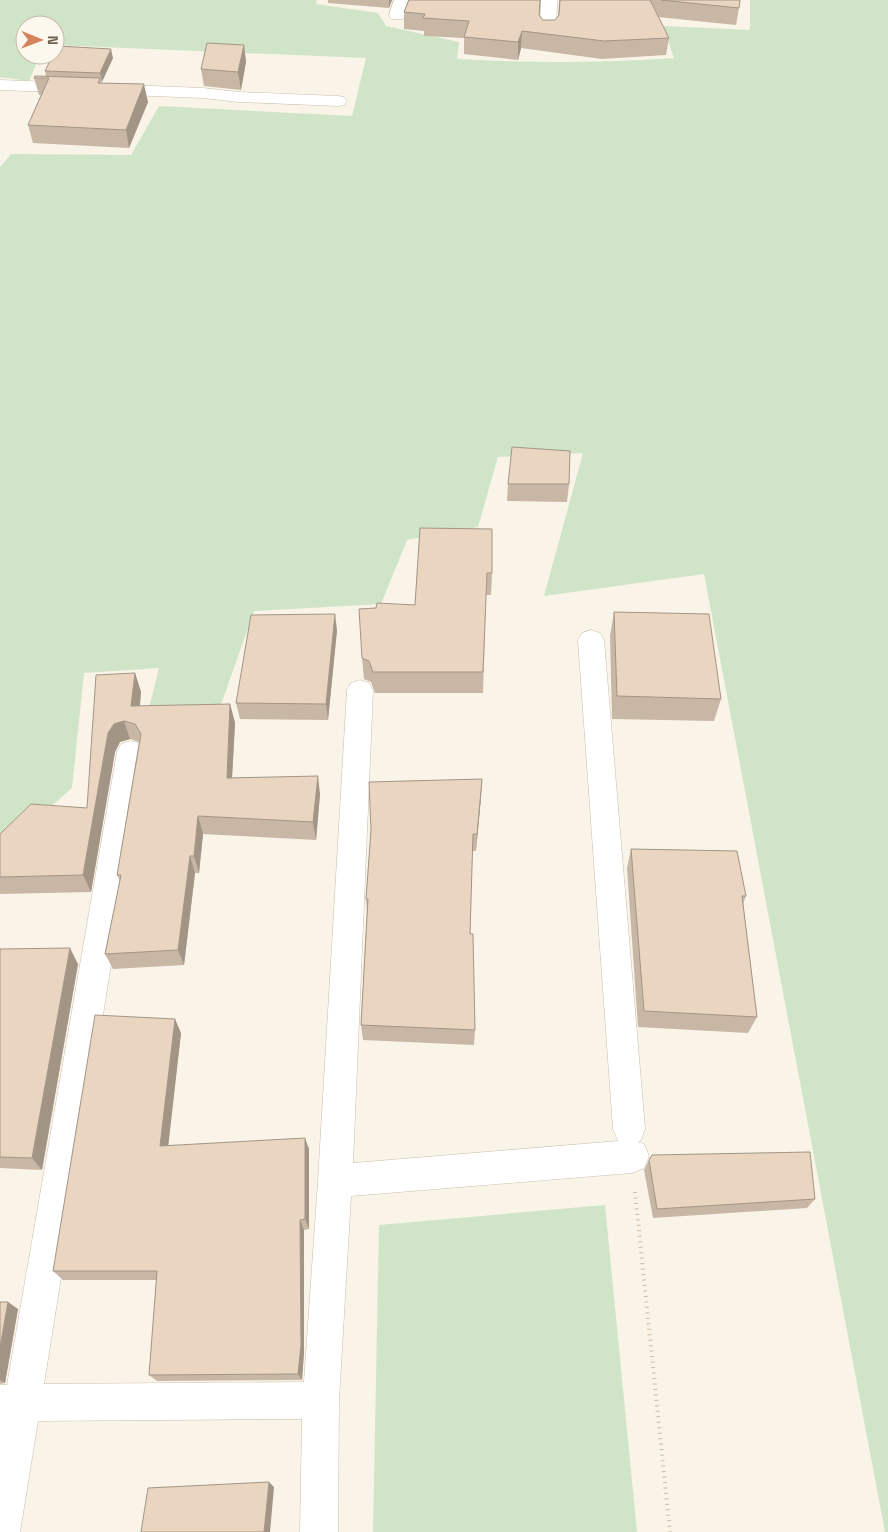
<svg xmlns="http://www.w3.org/2000/svg" width="888" height="1532" font-family="'Space Grotesk',sans-serif">
	<style>
		.green { fill: #d0e5c7 }
		.lines { fill: none; stroke-linecap: round; stroke-linejoin: round }
		.minor-casing { stroke: #c9bdaf; stroke-width: 1 }
		.path { stroke: #d0bba6; stroke-width: 4; stroke-dasharray: 1 4.5; stroke-linecap: butt }
		.minor { fill: #fff; fill-rule: evenodd }
		.wall { fill: #c8b7a5 }
		.shaded-wall { fill: #a39586 }
		.building { fill: #e9d5c0; stroke: #a39586 }
	</style>
	<rect width="100%" height="100%" fill="#f9f4e7"/>
	<path class="green" d="M0 0H317L316 4 378 13 386 26 459 42 457 59C529 63 601 63 674 58L663 26 750 30V0H888V1532H885L704 574 544 596 583 453 498 457 478 527 407 540 381 604 254 611 217 716 146 720 159 668 84 673 72 788 0 852V167L11 154 131 155 159 106 352 116 366 58 55 45V25H25V55H40L29 81 0 77Z
		M605 1205 637 1532H373L379 1225Z"/>
	<g class="lines">
		<defs>
			<path id="minor" d="M394 0H410L403 19H391L389 15Z
				M541 0H557L556 32 554 36H542L540 32Z
				M0 80 203 88 239 92 338 96 344 97 347 101 344 105 338 106 239 102 203 98 0 90Z
				M591 630 600 633 604 640 645 1129 641 1140 638 1142 644 1144 649 1156 644 1168 632 1173 351 1196 339 1400 338 1532H300L302 1419 38 1421 20 1532H0V1385H7L117 752 121 744 131 741 141 744 145 752 44 1384 304 1382 318 1181 347 690 351 683 360 680 369 683 373 690 353 1163 618 1141 613 1129 578 640 582 633Z"/>
		</defs>
		<use href="#minor" class="minor-casing"/>
		<path class="path" d="M635 1192 670 1532"/>
		<use href="#minor" class="minor"/>
	</g>
	<path class="wall" d="M328 0H392L389 8 328 3Z
		M408 0H540L539 15 543 20H555L558 16 559 0H740L739 8 736 25 658 17 669 38 666 55 602 59 521 48 518 60 464 54V38L424 36V31L404 29V12Z
		M244 45 246 62 241 90 204 86 201 69Z
		M113 58 101 83 148 102 129 148 33 143 28 125 41 95H39L34 78 46 76 45 71Z
		M508 484H569L567 502 507 501Z
		M420 528 492 573 491 595H486L483 693H375L371 682 364 679 362 658 376 608 415 605Z
		M614 612 721 699 714 721 612 719 610 636Z
		M337 630 328 720 240 719 236 703Z
		M135 673 141 692 140 706 230 704 235 723 232 778 320 794 316 840 203 834 199 873H195L184 965 113 969 105 954 120 881 117 875 139 742 130 739 120 742 115 752 91 892 0 894V834L87 808Z
		M482 779 481 797 476 851H472L470 934 475 1030 474 1045 363 1040 361 1025 367 911 366 899Z
		M631 849 746 896 743 904 757 1017 748 1033 638 1027 627 868Z
		M0 949 78 964 42 1170 0 1168Z
		M181 1033 168 1145 309 1149V1229L304 1230V1352L302 1380 157 1381 149 1375 157 1280H63L53 1271Z
		M649 1160 815 1199 807 1208 653 1218 644 1170Z
		M0 1302 18 1309 5 1383 0 1384Z"/>
	<path class="shaded-wall" d="M389 0H392L389 8Z
		M522 31 521 48 518 60V42Z
		M244 45 246 62 241 90 238 72Z
		M111 49 113 58 102 82 100 73Z
		M144 84 148 102 129 148 126 130Z
		M335 614 337 630 328 720 326 704Z
		M135 673 141 692 138 724 131 706Z
		M230 704 235 723 231 796 227 778Z
		M124 721 130 739 120 742 115 752 91 892 83 875 108 733 114 724Z
		M318 776 320 794 316 840 313 822Z
		M482 779 481 797 476 851 477 834Z
		M198 816 203 834 199 873 194 856Z
		M190 856 195 873 184 965 178 950Z
		M70 948 78 964 42 1170 32 1158Z
		M175 1019 181 1033 167 1157 160 1146Z
		M305 1138 309 1149V1229L305 1219Z
		M300 1220 304 1230V1352L302 1380 298 1374Z
		M8 1302 18 1309 5 1383 0 1380V1348Z
		M269 1482 274 1487 270 1532H264Z"/>
	<path class="building" d="M409 0H540L539 15 543 20H555L559 15 560 0H650L669 38 604 41 522 31 518 42 464 37 469 21 423 18 425 14 404 12Z
		M661 0H740L739 8Z
		M207 43 244 45 238 72 201 69Z
		M58 46 111 49 100 73 45 71 53 55H55V52Z
		M35 76 100 78 98 83 144 84 126 130 28 125 49 78H34Z
		M512 447 570 451 569 484H508Z
		M420 528 492 529V573H487L483 672H373L369 661 362 658 359 609 376 608 377 603 415 605Z
		M614 612 709 614 721 699 617 696Z
		M335 614 326 704 236 703 251 615Z
		M135 673 131 706 230 704 227 778 318 776 313 822 198 816 194 856H190L178 950 105 954 121 875H117L141 734 135 724 124 721 114 724 108 733 83 875 0 877V834L31 804 87 808 96 675Z
		M482 779 477 834H473L470 934H473L475 1030 361 1025 368 899H366L371 830 369 782Z
		M631 849 737 851 746 896H742L757 1017 644 1011Z
		M70 948 32 1158 0 1157V949Z
		M95 1015 175 1019 160 1146 305 1138V1219L300 1220 301 1345 298 1374 149 1375 157 1271H53Z
		M810 1152 815 1199 657 1209 649 1160 652 1155Z
		M0 1302H8L0 1348Z
		M269 1482 264 1532H141L148 1488Z"/>
	<g transform="translate(40 40) rotate(91)"><circle r="24" fill="#fcf8ed" stroke="#c4baae"/>
	<path d="M0-4L9 19L0 12L-9 19Z" fill="#d3845d"/>
	<text y="-8" font-size="14" font-weight="bold" text-anchor="middle" fill="#6f5e4f">N</text>
	</g>
</svg>
